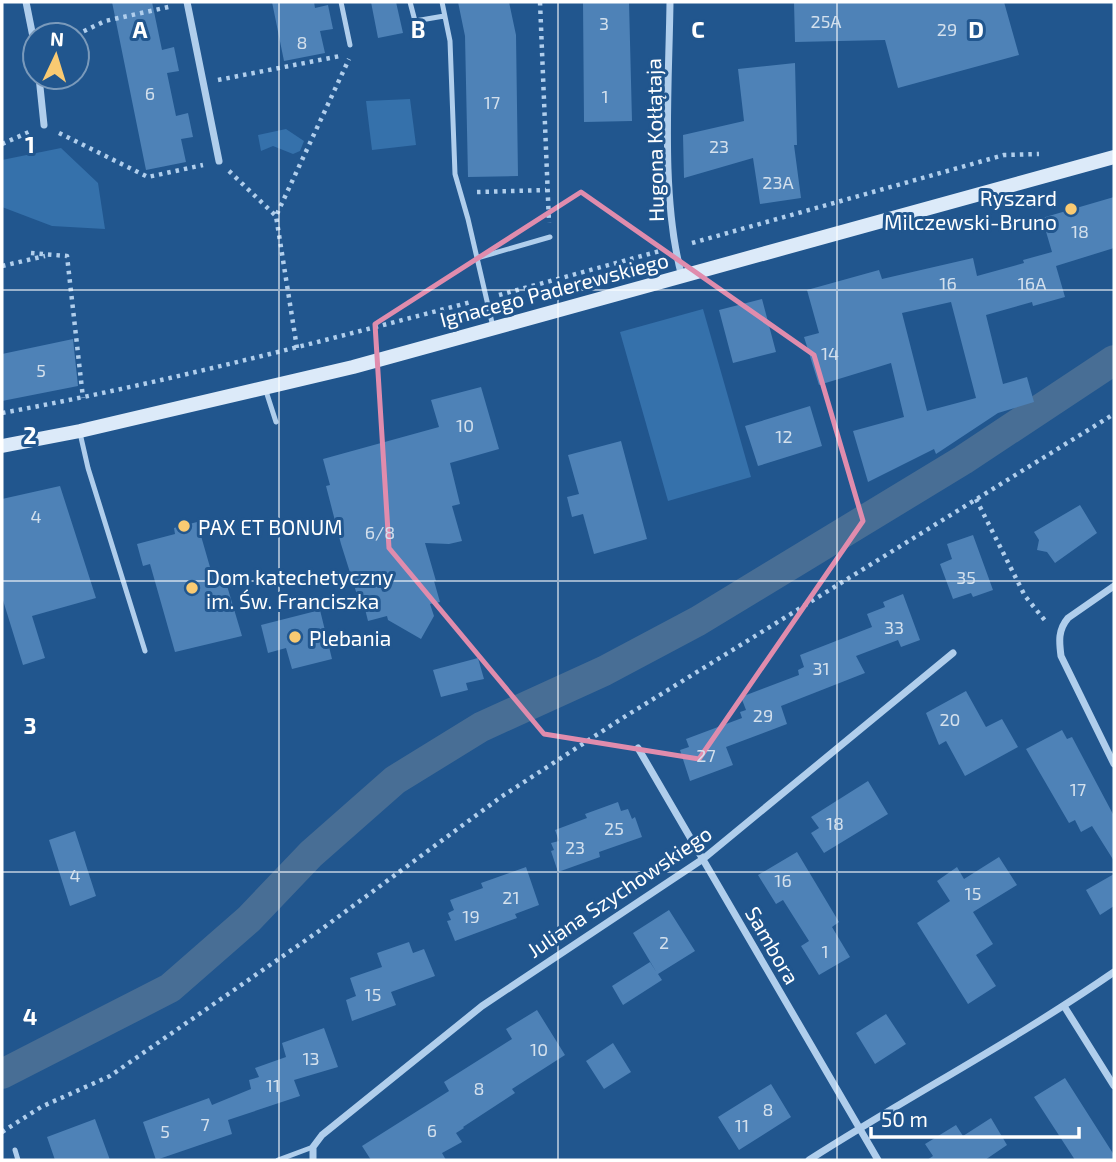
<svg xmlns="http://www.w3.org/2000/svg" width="1116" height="1162" font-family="'Exo 2',sans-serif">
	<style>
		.green { fill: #3571ab }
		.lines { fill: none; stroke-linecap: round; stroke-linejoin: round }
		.canal { stroke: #486e95; stroke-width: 30 }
		.building { fill: #4e82b7; fill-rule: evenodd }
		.path { stroke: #b0ceec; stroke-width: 4.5; stroke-dasharray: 3.5 5; stroke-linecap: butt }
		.service { stroke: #b0ceec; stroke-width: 5 }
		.minor { stroke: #b0ceec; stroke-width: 7 }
		.secondary { stroke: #dceaf9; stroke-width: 14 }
		.marked { fill: none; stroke: #e08cad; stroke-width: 5; stroke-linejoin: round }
		.grid { fill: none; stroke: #fff; stroke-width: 2; stroke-opacity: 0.55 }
		.poi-dot { fill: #f9ca72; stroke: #21568e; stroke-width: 2.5 }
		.labels { text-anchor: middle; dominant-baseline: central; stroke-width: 6; stroke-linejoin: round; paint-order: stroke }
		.number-label { font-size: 18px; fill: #d3e0ed }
		.street-label { font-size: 21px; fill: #fff; stroke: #21568e }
		.poi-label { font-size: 21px; fill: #fff; stroke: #21568e; text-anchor: start }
		.grid-label { font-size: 23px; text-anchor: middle; font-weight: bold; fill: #fff; stroke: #21568e; stroke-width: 6; stroke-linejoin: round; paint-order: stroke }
	</style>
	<rect width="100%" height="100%" fill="#21568e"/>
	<path class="green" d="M410 99 416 145 372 150 366 101Z
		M286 129 304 141 300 151 293 154 273 146 261 151 258 135Z
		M61 148 98 183 105 229 52 226 2 207V160Z
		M703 309 751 477 668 501 620 332Z"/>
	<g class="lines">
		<path class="canal" d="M2 1074 170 988 249 919 311 854 395 780 481 727 604 671 698 621 963 460 1114 360"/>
	</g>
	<path class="building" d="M112 2H152L162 50 174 47 179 71 167 73 176 116 188 113 193 137 181 139 186 162 146 170Z
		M272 2H314L315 8 328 5 333 29 320 31 325 53 284 61Z
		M371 2H396L403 33 378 38Z
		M458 2H509L516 35 518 176 468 177 465 36Z
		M583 2H629L632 121 584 122Z
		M794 2H1004L1019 55 898 88 885 40 795 42Z
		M795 63 797 145H794L801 198 760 204 753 158 684 178 683 135 744 121 738 69Z
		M1114 197V248L1056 266 1065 297 1033 306 1032 302 986 315 1003 384 1027 377 1034 402 998 413 936 454 934 449 868 482 853 431 904 417 891 363 819 385 804 337 819 333 807 290 879 270 882 279 973 258 977 276 1024 263 1023 260 1052 252 1042 218ZM951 302 976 398 927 411 902 313Z
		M762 299 776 352 733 363 719 310Z
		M73 339 78 386 2 401V354Z
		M481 387 499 449 450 463 460 504 452 506 462 541 449 544 425 543 436 581H434L440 602 430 604 434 616 421 639 388 620 387 616 368 621 363 601H359L341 544 326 486 330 485 323 459 439 427 431 400Z
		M810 406 822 446 758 466 745 426Z
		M621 441 647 539 594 554 583 514 572 517 567 497 579 494 568 455Z
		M60 486 96 598 32 616 45 658 23 665 2 597V499Z
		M1080 505 1097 533 1055 563 1047 552 1037 550 1039 540 1034 532Z
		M197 522 214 581 225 579 242 636 175 652 150 564 143 566 137 544 175 534 174 528Z
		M973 535 993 590 973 597 971 593 953 599 940 564 952 559 947 544Z
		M903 594 920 640 901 647 898 640 856 656 865 673 781 706 787 724 726 747 733 765 690 781 680 750 689 747 686 739 742 718 740 712 746 710 741 697 799 675 798 670 804 667 800 655 872 627 867 614 885 607 883 602Z
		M320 610 332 659 292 669 286 648 268 653 261 625Z
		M478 658 484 679 466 683 468 690 441 697 433 670Z
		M966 691 986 727 1002 719 1018 747 965 776 946 741 939 745 926 713Z
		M1062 730 1067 739 1072 737 1114 816V861L1092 826 1081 832 1075 820 1069 823 1026 749Z
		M868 781 888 814 824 853 811 833 819 828 811 817Z
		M618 802 621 811 628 809 632 819 635 817 642 837 599 852 600 857 558 872 551 851 554 850 551 843 559 841 555 830 587 818 585 814Z
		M75 831 96 896 70 906 49 840Z
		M797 852 839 922 832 927 850 957 819 975 801 946 809 941 783 900 776 904 758 875Z
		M999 857 1017 885 973 912 993 944 976 955 996 986 968 1004 917 923 950 901 937 881 957 867 964 879Z
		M526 867 539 905 515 914 517 918 455 941 447 921 451 920 448 913 454 910 450 900 483 888 481 883Z
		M1114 874V906L1100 915 1086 890Z
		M669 910 695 951 658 974 662 980 623 1005 612 986 650 962 657 973 633 933Z
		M409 942 413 953 424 949 435 976 391 992 396 1005 352 1021 346 1000 356 996 350 978 382 967 377 953Z
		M537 1010 565 1055 512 1089 515 1093 463 1127 464 1128 456 1133 462 1142 442 1153 446 1160H371L362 1146 449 1091 444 1082 512 1039 506 1029Z
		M886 1014 906 1044 875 1064 856 1033Z
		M324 1028 338 1067 294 1080 300 1096 228 1120 232 1134 156 1160 143 1122 209 1098 212 1105 251 1089 249 1080 259 1077 255 1068 286 1057 282 1043Z
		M613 1043 631 1072 604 1089 586 1061Z
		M1065 1078 1114 1155V1160H1075L1034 1097Z
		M771 1084 791 1117 739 1150 718 1117Z
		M991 1118 1007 1145 985 1160H927L933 1156 925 1144 956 1125 963 1136Z
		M95 1119 110 1160H55L47 1137Z"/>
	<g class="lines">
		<path class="path" d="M540 2 549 223
			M76 35 105 21 173 6
			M218 80 340 56
			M59 133 148 177 203 165
			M31 137 34 153
			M2 144 29 132
			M229 171 276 216
			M477 192 546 190
			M692 243 1004 155 1039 154
			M31 253 67 256 83 398
			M2 266 45 256
			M499 295 660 251
			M297 348 276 216 349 59
			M2 413C160 384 315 343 471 302
			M976 499 1025 596 1047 623
			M2 1132 41 1107 110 1076 319 931 501 797 621 719 1114 414"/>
		<path class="service" d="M341 2 350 45
			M410 2 415 21 444 16
			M442 2 450 41 455 174 468 219 493 327
			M477 258 550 237
			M265 388 276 422
			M80 433 88 468 145 651
			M15 1150 18 1160
			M278 1160 313 1147"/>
		<path class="minor" d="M26 2 35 47
			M187 2 219 161
			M670 2C669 86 660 196 682 277
			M39 77 44 125
			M1114 586 1068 618C1058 630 1059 641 1061 656L1114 764
			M638 748 878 1160
			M1064 1006 1114 1086
			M313 1160V1147L322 1135 482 1006 703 859 953 653
			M809 1160C909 1096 1016 1040 1114 972"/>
		<path class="secondary" d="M2 446 80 431 353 367 1114 157"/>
	</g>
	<path class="marked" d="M581 192 814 355 863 521 699 759 544 734 389 548 375 324Z"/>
	<path class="grid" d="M279 2V1160M558 2V1160M837 2V1160M2 290H1114M2 581H1114M2 872H1114"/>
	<g class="poi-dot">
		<circle cx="1071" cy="209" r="7"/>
		<circle cx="184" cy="526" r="7"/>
		<circle cx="192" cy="588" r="7"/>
		<circle cx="295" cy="637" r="7"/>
	</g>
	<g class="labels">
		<g class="number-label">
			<text x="826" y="21">25A</text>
			<text x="604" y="23">3</text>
			<text x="947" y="29">29</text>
			<text x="302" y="42">8</text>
			<text x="150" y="93">6</text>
			<text x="605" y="96">1</text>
			<text x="492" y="102">17</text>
			<text x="719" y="146">23</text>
			<text x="778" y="182">23A</text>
			<text x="1080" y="231">18</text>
			<text x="948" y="283">16</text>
			<text x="1032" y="283">16A</text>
			<text x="830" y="353">14</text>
			<text x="41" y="370">5</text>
			<text x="465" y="425">10</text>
			<text x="784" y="436">12</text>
			<text x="36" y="516">4</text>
			<text x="380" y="532">6/8</text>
			<text x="966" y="577">35</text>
			<text x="894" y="627">33</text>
			<text x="821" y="668">31</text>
			<text x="763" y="715">29</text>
			<text x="950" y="719">20</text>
			<text x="706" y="755">27</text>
			<text x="1078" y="789">17</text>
			<text x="835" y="823">18</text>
			<text x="614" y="828">25</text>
			<text x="575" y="847">23</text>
			<text x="75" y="875">4</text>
			<text x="783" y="880">16</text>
			<text x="973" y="893">15</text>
			<text x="511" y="897">21</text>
			<text x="471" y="916">19</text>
			<text x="664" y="942">2</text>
			<text x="825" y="951">1</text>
			<text x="373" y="994">15</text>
			<text x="539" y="1049">10</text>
			<text x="311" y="1058">13</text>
			<text x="273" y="1085">11</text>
			<text x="479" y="1088">8</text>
			<text x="768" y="1109">8</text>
			<text x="205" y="1124">7</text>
			<text x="742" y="1125">11</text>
			<text x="432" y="1130">6</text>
			<text x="165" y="1131">5</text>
		</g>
		<g class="street-label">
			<text transform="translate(654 140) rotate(-91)">Hugona Kołłątaja</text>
			<text transform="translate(554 289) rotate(-15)">Ignacego Paderewskiego</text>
			<text transform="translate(619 891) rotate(-34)">Juliana Szychowskiego</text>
			<text transform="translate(773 945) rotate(60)">Sambora</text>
		</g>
		<g class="poi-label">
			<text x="1057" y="197" text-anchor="end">Ryszard<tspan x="1057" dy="24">Milczewski-Bruno</tspan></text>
			<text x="198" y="526">PAX ET BONUM</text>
			<text x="206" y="576">Dom katechetyczny<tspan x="206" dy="24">im. Św. Franciszka</tspan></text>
			<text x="309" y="637">Plebania</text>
		</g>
	</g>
	<g class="grid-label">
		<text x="140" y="38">A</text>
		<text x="418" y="38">B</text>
		<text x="698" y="38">C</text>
		<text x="976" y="38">D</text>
		<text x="30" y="153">1</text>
		<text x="30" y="444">2</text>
		<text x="30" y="734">3</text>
		<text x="30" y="1025">4</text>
	</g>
	<rect width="1116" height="1162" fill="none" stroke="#ffffff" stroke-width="7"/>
	<g transform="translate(56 56) rotate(4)"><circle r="33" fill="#21568e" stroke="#7a9abb" stroke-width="2"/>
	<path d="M0-5L12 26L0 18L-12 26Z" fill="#f9ca72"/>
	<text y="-10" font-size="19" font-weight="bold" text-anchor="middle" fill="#ffffff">N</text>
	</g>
	<path d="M871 1127v10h208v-10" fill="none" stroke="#ffffff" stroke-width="3.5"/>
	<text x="881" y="1127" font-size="21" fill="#ffffff" stroke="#21568e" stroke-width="5" paint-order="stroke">50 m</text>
</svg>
